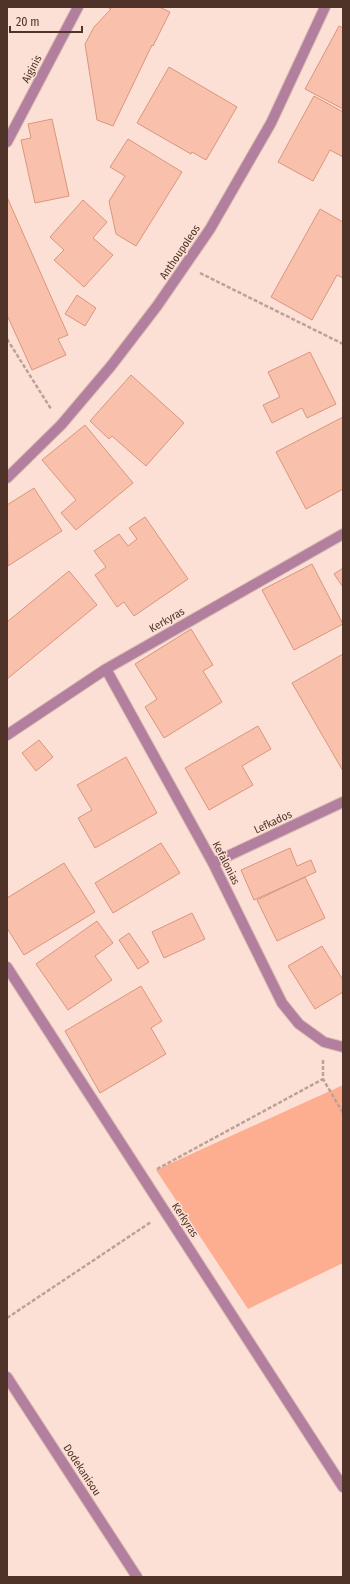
<svg xmlns="http://www.w3.org/2000/svg" width="350" height="1584" font-family="'Fira Sans Condensed',sans-serif">
	<style>
		.green { fill: #fdae91 }
		.building { fill: #f9c1ac; stroke: #d8967d }
		.lines { fill: none; stroke-linecap: round; stroke-linejoin: round }
		.minor-casing { stroke: #dabdb3; stroke-width: 12 }
		.path { stroke: #bda196; stroke-width: 2.5; stroke-dasharray: 4 2; stroke-linecap: butt }
		.minor { stroke: #b27f9f; stroke-width: 10 }
		.labels { text-anchor: middle; dominant-baseline: central; stroke-width: 3; stroke-linejoin: round; paint-order: stroke }
		.street-label { font-size: 11px; fill: #4f3329; stroke: #fde0d5 }
	</style>
	<rect width="100%" height="100%" fill="#fde0d5"/>
	<path class="green" d="M343 1085V1263L248 1309 156 1170Z"/>
	<path class="building" d="M107 7H159L170 12 153 46 152 45 113 126 97 120 85 44 94 27 111 9Z
		M339 26 343 28V109L305 89Z
		M169 67 237 107 206 160 192 152 191 154 137 123Z
		M314 96 343 112V157L330 150 313 181 278 162Z
		M52 119 69 196 35 203 21 140 31 138 28 124Z
		M128 139 182 172 136 246 116 234 109 201 125 176 110 167Z
		M7 197 68 335 58 339 66 355 32 370 7 315Z
		M83 200 107 222 93 238 113 255 84 287 54 260 64 250 50 237Z
		M320 209 343 222V278L337 275 312 320 271 297Z
		M77 295 96 308 85 326 65 314Z
		M310 352 336 404 307 418 302 408 272 423 263 405 280 397 268 372Z
		M131 375 184 423 146 466 112 436 109 439 90 421Z
		M343 417V489L306 509 276 452Z
		M85 425 133 483 76 530 61 513 76 500 42 460Z
		M34 488 62 531 8 566 7 505Z
		M145 517 188 579 134 616 124 602 117 607 95 575 106 567 94 551 119 534 128 546 137 539 129 528Z
		M312 564 343 624 294 650 262 590Z
		M343 568V587L334 574Z
		M69 571 97 605 7 679V622Z
		M191 629 213 665 203 671 222 702 164 738 145 707 157 699 135 664Z
		M343 654V771L292 683Z
		M258 726 271 749 242 766 253 785 209 810 185 768Z
		M39 740 53 757 36 771 22 753Z
		M126 757 157 813 95 848 78 818 92 810 77 785Z
		M161 843 180 873 113 913 95 883Z
		M290 848 297 866 311 860 316 872 254 900 241 870Z
		M64 863 95 912 24 955 7 928V898Z
		M305 877 325 918 277 941 257 900Z
		M192 913 205 939 164 958 152 932Z
		M97 921 113 943 95 956 112 980 68 1010 36 964Z
		M129 933 149 962 138 969 119 940Z
		M322 946 343 980V992L315 1009 288 966Z
		M141 986 162 1021 151 1028 166 1054 100 1093 65 1031Z"/>
	<g class="lines">
		<defs>
			<path id="minor" d="M7 142 78 7
				M7 478 61 425 111 366 157 306 210 229 271 123 325 7
				M106 669 213 863 282 1003 299 1024 324 1042 343 1047
				M7 735 106 669 343 534
				M213 863 343 802
				M7 967 343 1487
				M7 1377 137 1577"/>
		</defs>
		<use href="#minor" class="minor-casing"/>
		<path class="path" d="M200 273 343 344
			M7 339 51 409
			M323 1060V1079L343 1113
			M157 1169 323 1079
			M7 1318 151 1222"/>
		<use href="#minor" class="minor"/>
	</g>
	<g class="labels">
		<g class="street-label">
			<text transform="translate(32 69) rotate(-62)">Aiginis</text>
			<text transform="translate(180 252) rotate(-56)">Anthoupoleos</text>
			<text transform="translate(167 620) rotate(-30)">Kerkyras</text>
			<text transform="translate(273 822) rotate(-25)">Lefkados</text>
			<text transform="translate(226 863) rotate(63)">Kefalonias</text>
			<text transform="translate(185 1220) rotate(57)">Kerkyras</text>
			<text transform="translate(82 1470) rotate(57)">Dodekanisou</text>
		</g>
	</g>
	<rect width="350" height="1584" fill="none" stroke="#4f3329" stroke-width="16"/>
	<path d="M10 26v6h72v-6" fill="none" stroke="#4f3329" stroke-width="2"/>
	<text x="16" y="26" font-size="12" fill="#4f3329" stroke="#fde0d5" stroke-width="3" paint-order="stroke">20 m</text>
</svg>
